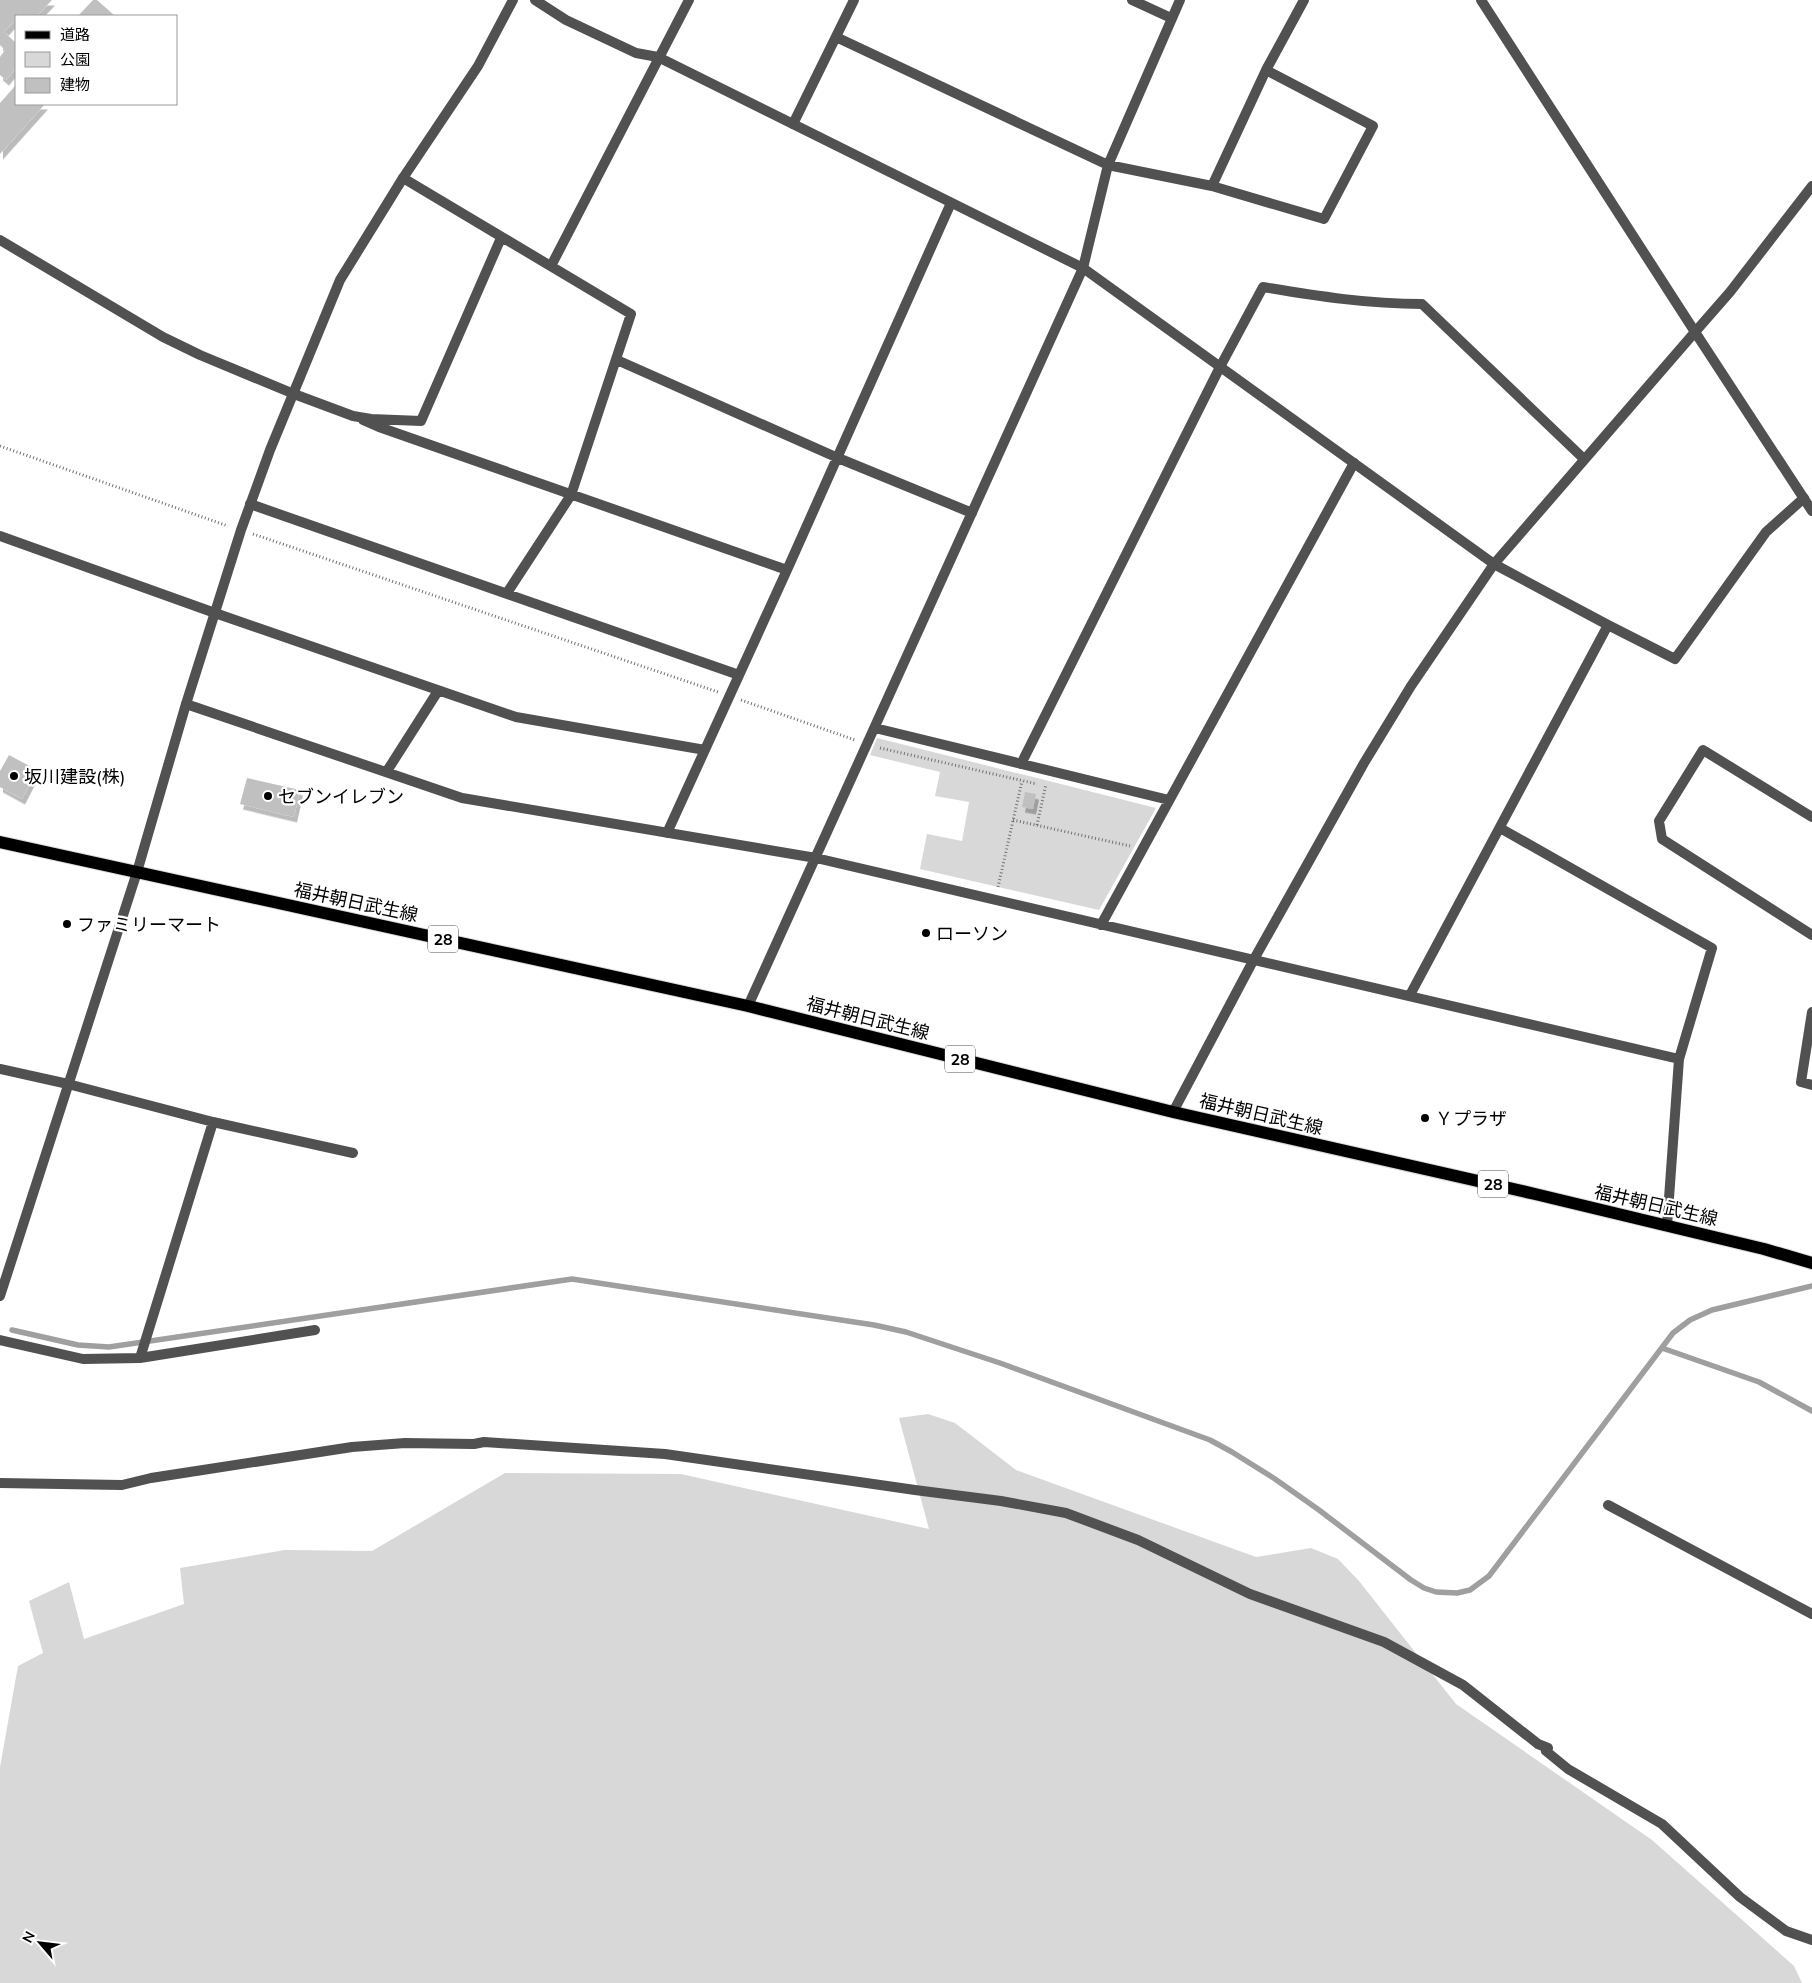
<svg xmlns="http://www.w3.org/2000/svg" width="1812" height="1983" font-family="Mulish,'Noto Sans JP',sans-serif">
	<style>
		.green { fill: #d8d8d8 }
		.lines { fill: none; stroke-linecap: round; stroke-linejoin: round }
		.stream { stroke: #9f9f9f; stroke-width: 5.5 }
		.building { fill: #c0c0c0; filter: url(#shadow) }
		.primary-casing { stroke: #dbdbdb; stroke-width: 14 }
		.path { stroke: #737373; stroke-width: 3; stroke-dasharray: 1 2.5; stroke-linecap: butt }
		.minor { stroke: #515151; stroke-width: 10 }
		.tertiary { stroke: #515151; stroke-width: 10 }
		.primary { stroke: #000; stroke-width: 12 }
		.poi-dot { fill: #000; stroke: #fff; stroke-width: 2 }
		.labels { text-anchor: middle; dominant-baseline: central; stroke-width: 4.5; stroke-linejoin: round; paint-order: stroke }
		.shield { fill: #fff; stroke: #4c4c4c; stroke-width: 1 }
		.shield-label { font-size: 16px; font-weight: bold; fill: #000 }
		.poi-label { font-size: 18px; fill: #000; stroke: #fff; text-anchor: start }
		.street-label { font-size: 18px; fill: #000; stroke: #fff }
	</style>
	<defs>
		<filter id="shadow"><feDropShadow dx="3" dy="5.5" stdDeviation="0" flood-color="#0004"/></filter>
	</defs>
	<rect width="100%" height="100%" fill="#fff"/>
	<path class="green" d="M877 738 1156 808 1099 910 920 869 927 834 962 841 969 802 935 796 940 772 870 755Z
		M928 1414 955 1423 1016 1470 1256 1557 1311 1548 1338 1559 1359 1581 1456 1704 1652 1840 1794 1966 1802 1983H0V1767L18 1666 43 1653 29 1601 69 1582 84 1639 184 1604 180 1568 285 1550 372 1551 505 1473 681 1474 929 1529 899 1418Z"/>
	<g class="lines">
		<path class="stream" d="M12 1330 78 1345 109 1347 572 1279 874 1325 906 1332 1000 1363 1210 1440 1232 1452 1275 1479 1319 1510 1411 1580 1424 1588 1436 1592 1457 1593 1470 1590 1489 1576 1673 1333 1690 1320 1712 1310 1812 1286
			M1662 1348 1759 1382 1812 1411"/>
	</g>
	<path class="building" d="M0 0H52L37 16H22L20 14 16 16V19L4 32 16 43V68L6 80 0 75V57L5 50 0 45Z
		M93 0H97L115 16H78Z
		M16 85V104H45L0 154V103Z
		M9 755 37 770 22 799 0 787V771Z
		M247 778 300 790 294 817 240 804Z
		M1025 792 1036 794 1033 809 1022 807Z"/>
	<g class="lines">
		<defs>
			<path id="primary" d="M0 842 748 1006 1173 1112 1535 1194 1764 1249 1812 1263"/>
		</defs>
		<use href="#primary" class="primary-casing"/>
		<path class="path" d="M0 446 228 526
			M253 534 718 692
			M741 700 855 740
			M880 748 1037 784
			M1013 820 1130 846
			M1037 825 1046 784
			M998 887 1022 781"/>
		<path class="minor" d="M1132 0 1171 18
			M836 37 1108 165 1212 186 1324 219 1373 126 1266 70
			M793 124 854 0
			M403 178 631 314 571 495 507 593
			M1212 186 1266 70 1304 0
			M0 240 163 337 200 355 294 394 353 416 371 419 421 421 501 238
			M551 266 689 0
			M1695 332 1730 292 1812 186
			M617 360 838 458 972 513
			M363 420 379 427 787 570
			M250 504 739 675
			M0 536 215 613 516 717 705 750
			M1494 564 1608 625 1675 659 1766 532 1804 498
			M186 704 462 798 816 858 1679 1059
			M875 728 1169 800
			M1021 764 1220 367 1263 287C1316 296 1368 304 1422 304L1584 459
			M387 771 438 691
			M1812 817 1703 750 1659 821 1662 839 1812 935
			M1500 828 1712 948 1679 1059 1667 1226
			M667 833 787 570 951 203
			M1101 925 1354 463
			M1410 995 1608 625
			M748 1006 1083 268 1108 165 1180 0
			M1812 1012 1801 1082 1812 1085
			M0 1069 68 1084 213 1122 353 1153
			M0 1340 83 1359 140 1358 315 1330
			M140 1358 213 1122
			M0 1483 122 1485 151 1478 352 1447 405 1443 474 1444 484 1442 665 1454 915 1490 1001 1501 1066 1513 1138 1540 1250 1594 1384 1642 1463 1685 1538 1744 1548 1748 1546 1751 1568 1769 1662 1824 1740 1897 1786 1931 1812 1940
			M1608 1505 1812 1614"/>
		<path class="tertiary" d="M535 0 566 20 636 53 658 57 1083 268 1494 564
			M1481 0 1695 332 1812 511
			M1173 1112 1253 961 1364 763 1411 686 1494 564 1695 332
			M0 1296 137 872 186 704 241 530 270 450 340 280 403 178 478 66 513 0"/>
		<use href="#primary" class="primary"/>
	</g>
	<g class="poi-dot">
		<circle cx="14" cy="776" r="5"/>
		<circle cx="268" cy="796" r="5"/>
		<circle cx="67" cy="924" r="5"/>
		<circle cx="926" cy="933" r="5"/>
		<circle cx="1425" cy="1118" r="5"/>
	</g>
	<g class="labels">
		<g class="shield">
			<rect x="428" y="925.5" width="30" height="27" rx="4"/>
			<rect x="945" y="1045.5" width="30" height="27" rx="4"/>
			<rect x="1478" y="1170.5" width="30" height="27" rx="4"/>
		</g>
		<g class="shield-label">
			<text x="443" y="939">28</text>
			<text x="960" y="1059">28</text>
			<text x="1493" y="1184">28</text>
		</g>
		<g class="poi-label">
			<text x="24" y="776">坂川建設(株)</text>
			<text x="278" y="796">セブンイレブン</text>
			<text x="77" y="924">ファミリーマート</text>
			<text x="936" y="933">ローソン</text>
			<text x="1435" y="1118">Ｙプラザ</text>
		</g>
		<g class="street-label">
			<text transform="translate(356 902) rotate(12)">福井朝日武生線</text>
			<text transform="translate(868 1018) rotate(14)">福井朝日武生線</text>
			<text transform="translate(1261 1114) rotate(13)">福井朝日武生線</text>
			<text transform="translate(1656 1205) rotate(13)">福井朝日武生線</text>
		</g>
	</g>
	<rect x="15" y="15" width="162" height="90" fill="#ffffff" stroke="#999999"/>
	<rect x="25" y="31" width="25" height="8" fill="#000000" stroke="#999999"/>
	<text x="60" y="40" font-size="15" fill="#000000">道路</text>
	<rect x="25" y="52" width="25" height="15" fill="#d8d8d8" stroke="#999999"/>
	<text x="60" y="65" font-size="15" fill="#000000">公園</text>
	<rect x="25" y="78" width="25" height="15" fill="#c0c0c0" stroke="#999999"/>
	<text x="60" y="90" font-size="15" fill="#000000">建物</text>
	<g transform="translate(40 1943) rotate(298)" stroke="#ffffff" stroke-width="4" paint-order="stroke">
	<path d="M0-4L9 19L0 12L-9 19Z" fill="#000000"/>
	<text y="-8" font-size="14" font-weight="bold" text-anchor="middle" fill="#000000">N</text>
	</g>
</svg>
